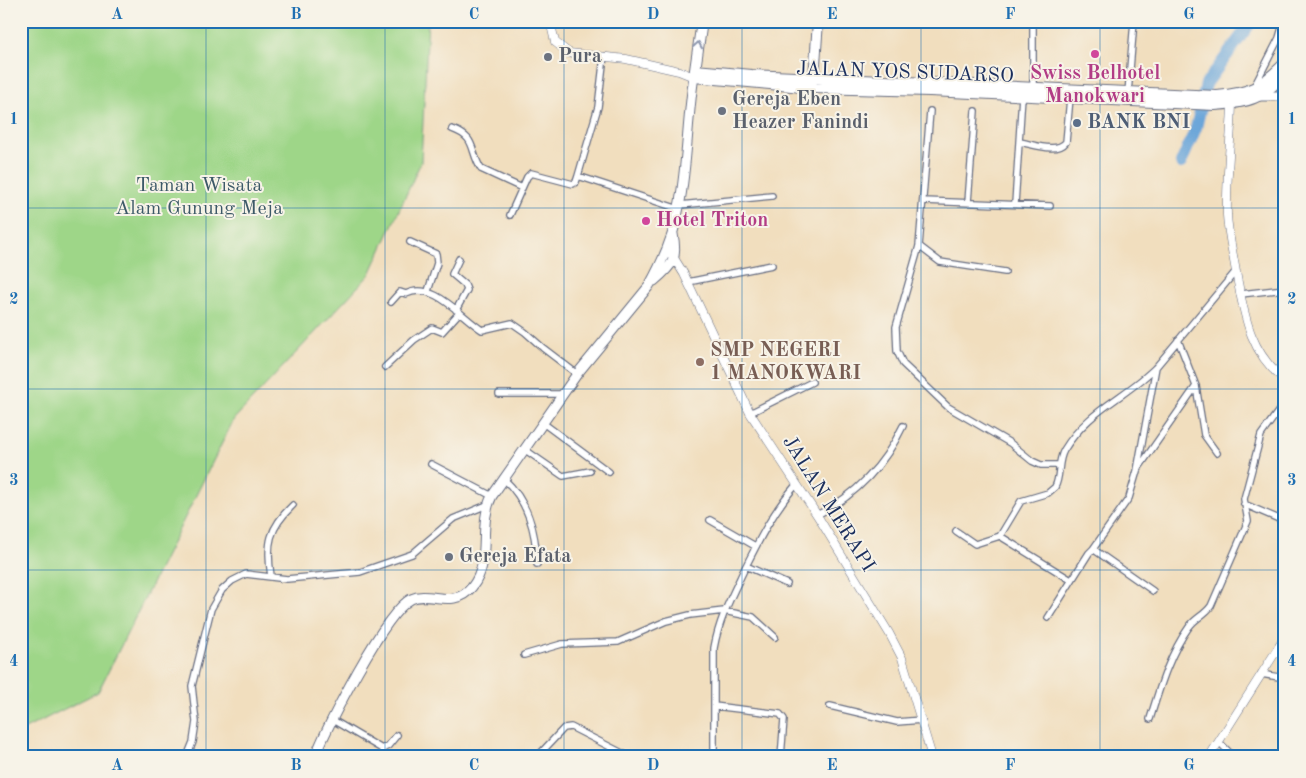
<svg xmlns="http://www.w3.org/2000/svg" width="1306" height="778" font-family="'Old Standard TT',serif">
	<style>
		.green { fill: #9ed688; stroke: #5c8273 }
		.lines { fill: none; stroke-linecap: round; stroke-linejoin: round }
		.river { stroke: #66a3d8; stroke-width: 12 }
		.minor-casing { stroke: #666c80; stroke-width: 8 }
		.tertiary-casing { stroke: #666c80; stroke-width: 9 }
		.secondary-casing { stroke: #666c80; stroke-width: 11 }
		.primary-casing { stroke: #666c80; stroke-width: 11 }
		.trunk-casing { stroke: #666c80; stroke-width: 12 }
		.minor { stroke: #fff; stroke-width: 5.5 }
		.tertiary { stroke: #fff; stroke-width: 8 }
		.secondary { stroke: #fff; stroke-width: 9 }
		.primary { stroke: #fff; stroke-width: 9 }
		.trunk { stroke: #fff; stroke-width: 10 }
		.oneway { stroke: #8d97ae }
		.grid { fill: none; stroke: #1f6fb2; stroke-width: 1; stroke-opacity: 0.55 }
		.hotel-dot { fill: #d1479c; stroke: #f7f3e8; stroke-width: 2 }
		.worship-dot { fill: #6b7280; stroke: #f7f3e8; stroke-width: 2 }
		.service-dot { fill: #5c6f8a; stroke: #f7f3e8; stroke-width: 2 }
		.education-dot { fill: #8d6e63; stroke: #f7f3e8; stroke-width: 2 }
		.labels { text-anchor: middle; dominant-baseline: central; stroke-width: 4; stroke-linejoin: round; paint-order: stroke }
		.worship-label { font-size: 20px; font-weight: bold; fill: #5b616d; stroke: #f7f3e8; text-anchor: start }
		.street-label { font-size: 20px; fill: #1b2f5e; stroke: #f7f3e8 }
		.hotel-label { font-size: 20px; font-weight: bold; fill: #b23c85; stroke: #f7f3e8 }
		.service-label { font-size: 20px; font-weight: bold; fill: #4e5e75; stroke: #f7f3e8; text-anchor: start }
		.park-label { font-size: 20px; fill: #3c5968; stroke: #f7f3e8 }
		.education-label { font-size: 20px; font-weight: bold; fill: #785e54; stroke: #f7f3e8; text-anchor: start }
		.neatline { fill: none; stroke: #1f6fb2; stroke-width: 2 }
		.grid-label { font-size: 16px; text-anchor: middle; font-weight: bold; fill: #1f6fb2 }
	</style>
	<rect width="100%" height="100%" fill="#f7f3e8"/>
	<filter id="ink" filterUnits="userSpaceOnUse"><feTurbulence type="fractalNoise" baseFrequency=".02" numOctaves="2"/><feDisplacementMap in="SourceGraphic" scale="10" xChannelSelector="R" yChannelSelector="G"/><feConvolveMatrix kernelMatrix="1 2 1 2 8 2 1 2 1" color-interpolation-filters="sRGB"/></filter>
	<filter id="wash" filterUnits="userSpaceOnUse"><feTurbulence type="fractalNoise" baseFrequency=".0096" numOctaves="4" result="noise"/><feDisplacementMap in="SourceGraphic" scale="20" xChannelSelector="R" yChannelSelector="G"/><feGaussianBlur stdDeviation="1.12" result="paint"/><feColorMatrix in="noise" values="0 0 0 0 0 0 0 0 0 0 0 0 0 0 0 0 0 1.4 0 .05"/><feComposite in="paint" operator="in"/></filter>
	<g filter="url(#wash)">
		<rect width="100%" height="100%" fill="#f1debe"/>
		<path class="green" d="M21 21H428L421 162 370 274 234 419 98 692 21 731Z"/>
		<g class="lines">
			<path class="river" d="M1181 163 1196 128 1206 84 1252 21"/>
		</g>
	</g>
	<g filter="url(#ink)">
		<g class="lines">
			<defs>
				<path id="minor" d="M1255 85 1279 38 1284 21
					M1033 88V21
					M1128 93 1134 21
					M930 111 919 246 896 327 897 351 903 364 948 407 1010 443 1032 461 1041 465H1059
					M452 129C477 138 469 149 481 169L522 188
					M1019 142C1033 144 1057 154 1066 142L1070 98
					M578 176 598 107 604 56
					M924 201 1050 206
					M968 202 975 111
					M1015 204 1022 96
					M680 205 772 196
					M510 215 527 177 531 173 573 184 576 182 578 176 679 209
					M410 242 436 254 437 263 428 291
					M919 246 940 262 1005 272
					M688 282 772 265
					M1241 294 1285 289
					M391 302 400 292 406 294C433 280 461 317 482 330L512 323 525 332 543 348 577 374
					M456 310 467 290 465 285 452 274 459 259
					M1178 340 1196 386 1204 435 1217 453
					M385 367 414 340 432 328 442 332 459 313
					M499 394H564
					M750 413 812 382
					M543 423 609 472
					M524 449 563 476 590 471
					M431 464 492 496
					M1138 469 1196 386
					M503 478C528 501 536 531 537 564
					M1244 504 1279 519
					M817 515C857 495 884 466 903 426
					M710 520 755 546
					M956 531 975 544 1000 536 1071 580
					M1000 536 1021 501 1048 493 1055 487C1061 476 1057 462 1064 450 1088 410 1125 398 1156 367L1236 271
					M1093 549 1153 591
					M746 566 787 584
					M271 576C266 544 269 528 293 505
					M1048 618 1089 553 1093 549 1129 498 1137 471 1156 367
					M524 655 562 644 618 642 666 621 690 615 724 611 753 617 775 637
					M1261 674 1285 678
					M714 706 780 714 784 719 781 757
					M830 706 897 722 922 720
					M331 719 382 749 388 746 397 735
					M1150 719C1160 687 1169 655 1189 627 1195 618 1205 615 1211 606L1248 521 1244 499 1261 435 1285 402
					M1220 743 1234 757
					M187 757 193 742 196 722 192 686 211 609 222 590 232 581 246 574 287 579 360 572 412 554 453 519 487 505
					M381 757 383 749
					M537 757 564 728 571 727 630 757
					M714 757V648C719 620 731 597 743 572 759 540 773 511 797 484"/>
				<path id="tertiary" d="M550 21 555 42 569 53 626 59 679 71 694 77
					M1232 104C1231 141 1226 178 1227 215 1228 234 1233 253 1236 272 1244 313 1249 353 1285 380
					M666 251 674 258 684 274 750 413 817 515 889 633 902 658 932 757
					M1209 757 1285 637"/>
				<path id="secondary" d="M1261 96H1285"/>
				<path id="primary" d="M654 281C673 265 678 259 673 234
					M315 757C328 725 384 613 411 599 430 590 453 610 472 587 493 561 477 525 492 496L577 374 649 286C663 261 674 236 679 207 688 162 687 115 695 70"/>
				<path id="trunk" d="M702 21 695 70 752 75 1217 96C1251 93 1261 87 1285 63
					M694 77 813 88 930 91 1215 105C1248 103 1263 99 1285 73
					M814 79 818 21"/>
			</defs>
			<use href="#minor" class="minor-casing"/>
			<use href="#tertiary" class="tertiary-casing"/>
			<use href="#secondary" class="secondary-casing"/>
			<use href="#primary" class="primary-casing"/>
			<use href="#trunk" class="trunk-casing"/>
			<use href="#minor" class="minor"/>
			<use href="#tertiary" class="tertiary"/>
			<use href="#secondary" class="secondary"/>
			<use href="#primary" class="primary"/>
			<use href="#trunk" class="trunk"/>
		</g>
		<defs><path id="oneway-chevron" d="M-2-3.5L2.5 0L-2 3.5" fill="none" stroke-width="1.6" stroke-linecap="round" stroke-linejoin="round" transform="scale(1.25)"/></defs>
		<use class="oneway" href="#oneway-chevron" transform="translate(698 45) rotate(-81)"/>
	</g>
	<path class="grid" d="M206 21V757M385 21V757M564 21V757M742 21V757M921 21V757M1100 21V757M21 208H1285M21 389H1285M21 570H1285"/>
	<g class="hotel-dot">
		<circle cx="1095" cy="54" r="5"/>
		<circle cx="646" cy="221" r="5"/>
	</g>
	<g class="worship-dot">
		<circle cx="548" cy="57" r="5"/>
		<circle cx="722" cy="111" r="5"/>
		<circle cx="449" cy="557" r="5"/>
	</g>
	<circle class="service-dot" cx="1077" cy="123" r="5"/>
	<circle class="education-dot" cx="700" cy="362" r="5"/>
	<g class="labels">
		<g class="worship-label">
			<text x="558" y="57">Pura</text>
			<text x="732" y="100">Gereja Eben<tspan x="732" dy="23">Heazer Fanindi</tspan></text>
			<text x="459" y="557">Gereja Efata</text>
		</g>
		<g class="street-label">
			<text transform="translate(905 73) rotate(2)">JALAN YOS SUDARSO</text>
			<text transform="translate(828 504) rotate(58)">JALAN MERAPI</text>
		</g>
		<g class="hotel-label">
			<text x="1095" y="74">Swiss Belhotel<tspan x="1095" dy="23">Manokwari</tspan></text>
			<text x="656" y="221" text-anchor="start">Hotel Triton</text>
		</g>
		<g class="service-label">
			<text x="1087" y="123">BANK BNI</text>
		</g>
		<g class="park-label">
			<text x="199" y="186">Taman Wisata<tspan x="199" dy="23">Alam Gunung Meja</tspan></text>
		</g>
		<g class="education-label">
			<text x="710" y="351">SMP NEGERI<tspan x="710" dy="23">1 MANOKWARI</tspan></text>
		</g>
	</g>
	<rect width="1306" height="778" fill="none" stroke="#f7f3e8" stroke-width="55"/>
	<rect x="28" y="28" width="1250" height="722" class="neatline"/>
	<g class="grid-label">
		<text x="117" y="19">A</text>
		<text x="296" y="19">B</text>
		<text x="474" y="19">C</text>
		<text x="653" y="19">D</text>
		<text x="832" y="19">E</text>
		<text x="1010" y="19">F</text>
		<text x="1189" y="19">G</text>
		<text x="14" y="124">1</text>
		<text x="1292" y="124">1</text>
		<text x="14" y="304">2</text>
		<text x="1292" y="304">2</text>
		<text x="14" y="485">3</text>
		<text x="1292" y="485">3</text>
		<text x="14" y="666">4</text>
		<text x="1292" y="666">4</text>
		<text x="117" y="770">A</text>
		<text x="296" y="770">B</text>
		<text x="474" y="770">C</text>
		<text x="653" y="770">D</text>
		<text x="832" y="770">E</text>
		<text x="1010" y="770">F</text>
		<text x="1189" y="770">G</text>
	</g>
</svg>
